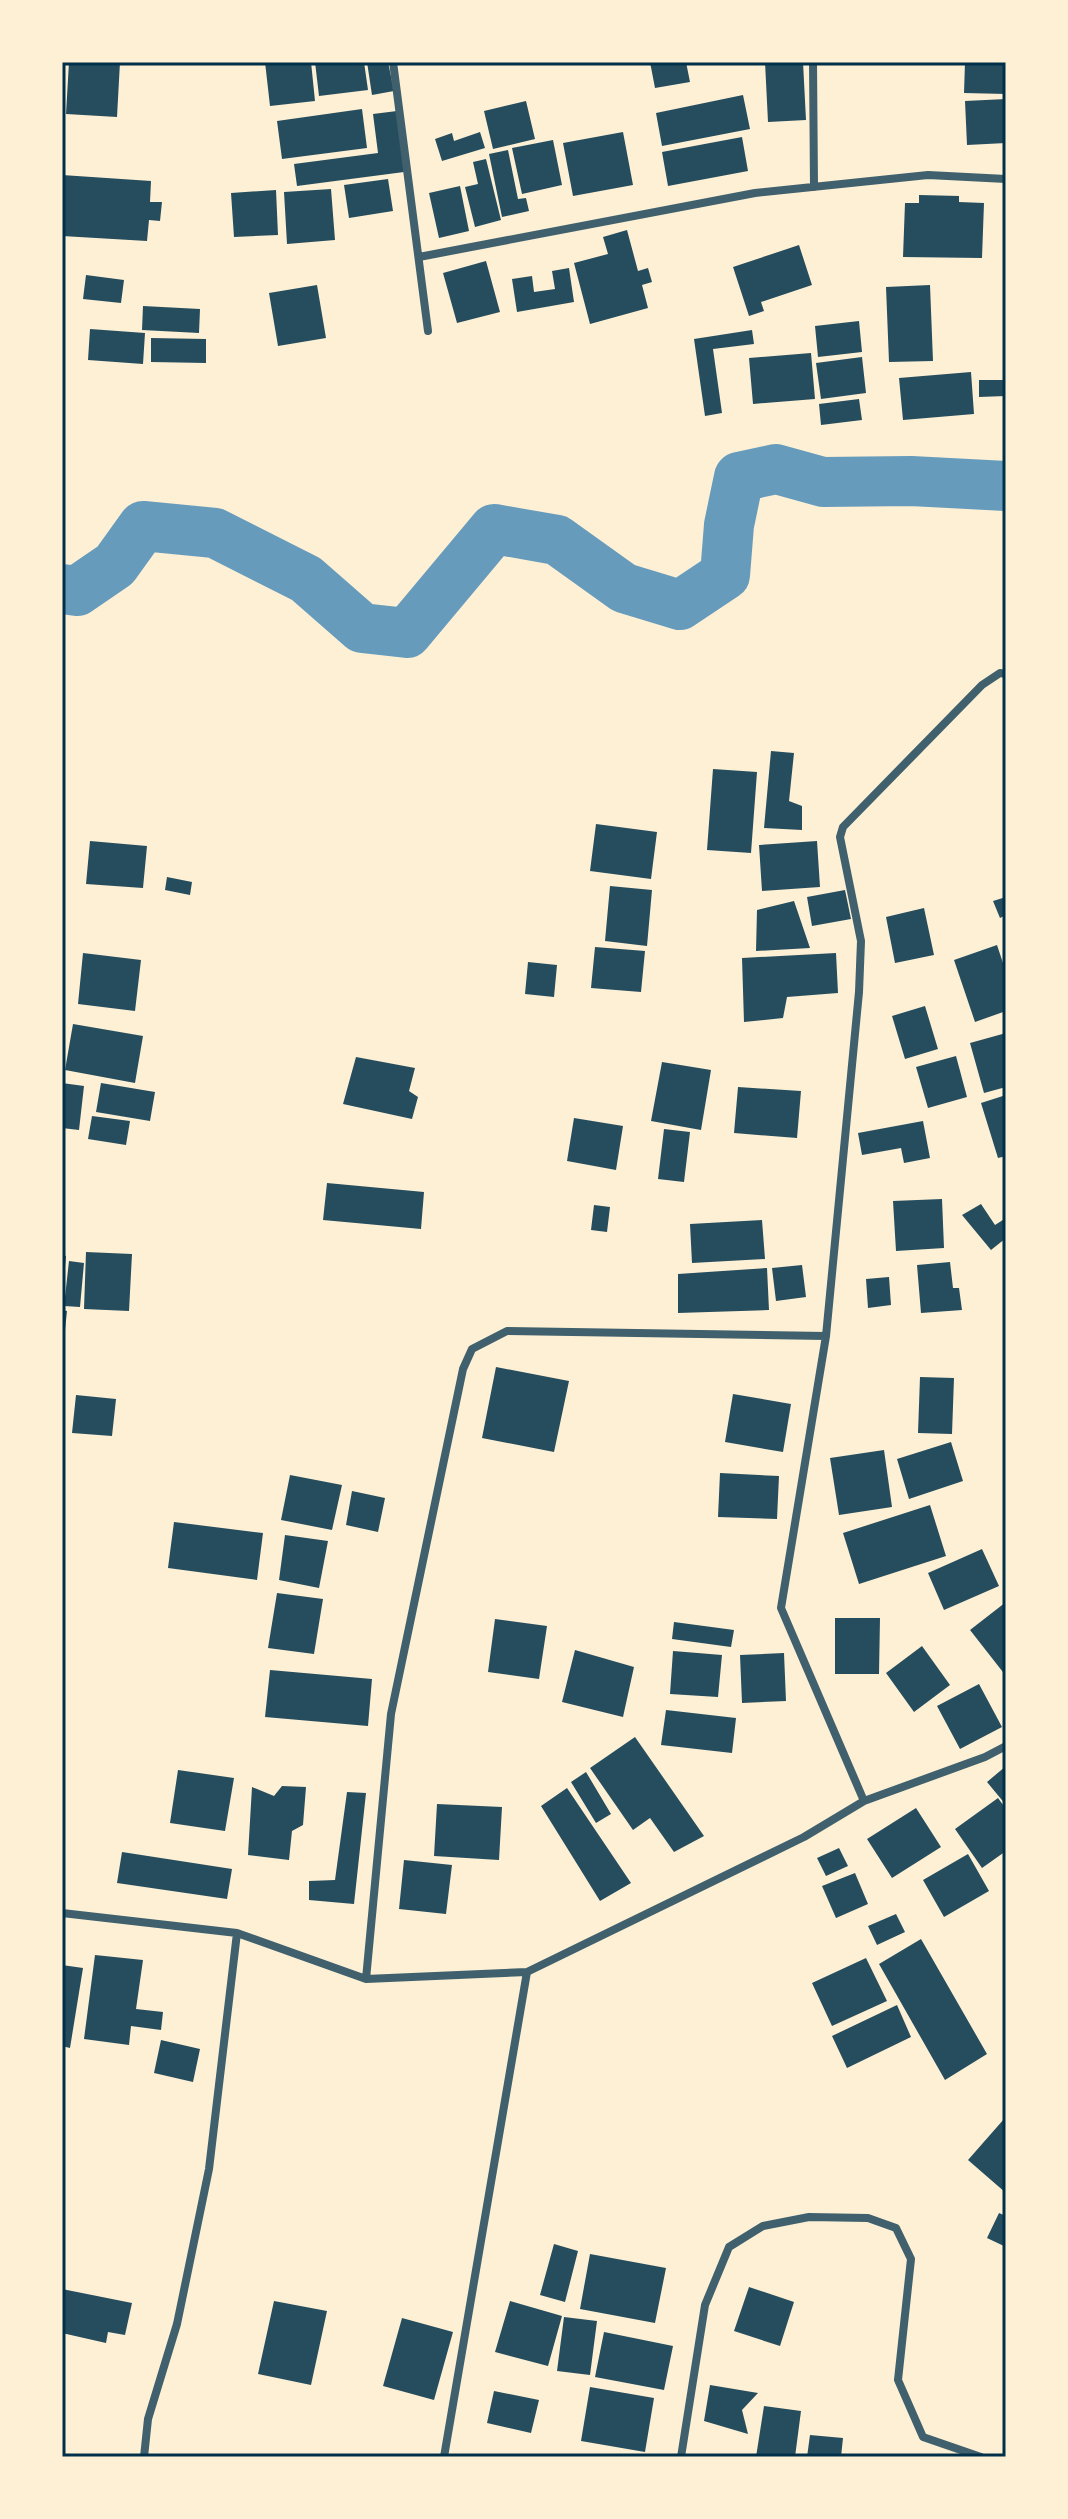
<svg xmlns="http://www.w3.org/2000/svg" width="1068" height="2519" font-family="'Titillium Web',sans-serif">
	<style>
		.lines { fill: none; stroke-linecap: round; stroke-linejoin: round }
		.river { stroke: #669bbc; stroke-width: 50 }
		.building { fill: #264d5e }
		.minor { stroke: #3f606c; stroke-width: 8 }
		.neatline { fill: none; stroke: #003049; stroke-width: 3 }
	</style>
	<rect width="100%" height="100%" fill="#fdf0d5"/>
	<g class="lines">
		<path class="river" d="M62 589 77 591 115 565 143 526 215 533 306 579 362 628 407 633 494 529 557 540 624 588 680 605 725 575 729 525 739 477 776 469 823 482 911 481 1006 486"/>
	</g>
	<path class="building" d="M69 62H120L117 117 66 114Z
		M265 62H311L315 101 270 106Z
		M315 62H364L368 90 319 96Z
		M367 62H388L394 91 372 95Z
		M650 62H686L690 82 655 88Z
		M765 62H803L806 120 768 122Z
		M965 62H1006V94L964 93Z
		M743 95 750 129 662 146 656 113Z
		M1006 99V143L967 145 965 101Z
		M526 101 535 139 493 149 484 111Z
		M362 109 367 148 282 159 277 121Z
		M397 111 404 172 297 186 294 164 378 153 373 114Z
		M480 132 485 148 442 161 435 139 452 133 454 141Z
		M623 132 633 185 573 196 563 143Z
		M742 137 748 171 668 186 662 152Z
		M553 140 562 185 522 194 512 148Z
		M508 150 518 199 526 198 529 211 502 217 489 154Z
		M486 159 501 220 475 227 465 187 478 184 473 162Z
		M62 175 151 181 150 202H162L160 221 149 220 147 241 62 236Z
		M388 179 393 211 349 218 344 185Z
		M460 186 469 231 439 238 429 193Z
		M331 189 335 240 287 244 284 192Z
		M276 190 278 235 234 237 231 193Z
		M919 195 959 196V202L984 203 982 258 903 257 905 203H919Z
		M627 230 638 271 648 268 652 282 642 285 648 308 590 324 574 263 608 254 603 237Z
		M799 245 812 285 761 302 764 311 749 316 733 267Z
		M486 261 500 312 457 323 443 273Z
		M569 268 574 302 517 312 512 279 532 276 534 292 555 289 552 271Z
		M86 275 124 280 121 303 83 299Z
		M317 285 326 338 278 346 269 293Z
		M930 285 933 361 889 362 886 287Z
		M143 306 200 309 199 333 142 330Z
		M859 321 862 352 818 357 815 326Z
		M90 329 145 333 143 364 88 360Z
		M752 330 754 344 713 349 722 413 705 416 694 339Z
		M151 338 206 339V363L151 362Z
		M811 353 815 399 753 404 749 358Z
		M862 357 866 393 821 399 816 363Z
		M971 372 974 414 903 420 899 378Z
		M979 380H1006V396L979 397Z
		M859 399 862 420 821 425 819 404Z
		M771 751 794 753 789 801 802 806V830L764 828Z
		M713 769 757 772 751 853 707 850Z
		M596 824 657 832 651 879 590 871Z
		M90 841 147 846 143 888 86 884Z
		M817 841 820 887 762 891 759 845Z
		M167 877 192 882 190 895 165 890Z
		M610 886 652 890 647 946 605 941Z
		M845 890 851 919 812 926 807 897Z
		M1006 897V915L1000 918 993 901Z
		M794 901 810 948 756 951 757 910Z
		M924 908 934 955 895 963 886 917Z
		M997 945 1006 972V1011L975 1022 954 960Z
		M595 947 645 951 641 992 591 988Z
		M83 953 141 960 135 1011 78 1004Z
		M836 953 838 993 787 997 783 1018 744 1022 742 958Z
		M528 962 557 965 554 997 525 994Z
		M925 1006 938 1049 905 1059 892 1016Z
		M73 1024 143 1036 135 1083 65 1070Z
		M1006 1033V1087L984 1093 970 1043Z
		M956 1056 967 1097 928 1108 916 1067Z
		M356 1057 415 1068 409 1091 418 1097 412 1119 343 1104Z
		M662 1062 711 1070 701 1130 651 1121Z
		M62 1083 84 1086 79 1130 62 1128Z
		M101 1083 155 1092 150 1121 96 1112Z
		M738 1087 801 1091 797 1138 734 1133Z
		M1006 1095V1156L998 1158 981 1103Z
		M92 1116 130 1121 126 1145 88 1139Z
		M574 1118 623 1126 616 1170 567 1161Z
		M923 1121 930 1158 904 1163 901 1148 862 1155 858 1133Z
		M664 1129 690 1132 684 1182 658 1179Z
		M327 1183 424 1192 421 1229 323 1220Z
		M942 1199 944 1248 896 1251 893 1201Z
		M981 1204 995 1225 1006 1218V1238L991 1250 962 1215Z
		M594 1205 610 1207 607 1232 591 1230Z
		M762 1220 765 1259 692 1263 690 1224Z
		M86 1252 132 1254 129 1311 84 1309Z
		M62 1255 66 1256 64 1278H62Z
		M69 1261 84 1263 80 1307 64 1306Z
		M950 1262 953 1288H959L962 1310 921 1313 917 1265Z
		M802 1265 806 1297 776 1301 772 1268Z
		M767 1268 769 1310 678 1313V1274Z
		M889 1277 891 1305 868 1308 866 1279Z
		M62 1310 67 1311 64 1339H62Z
		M496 1367 569 1381 554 1452 482 1438Z
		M920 1377 954 1378 952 1434 918 1433Z
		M733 1394 791 1404 783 1452 725 1442Z
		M76 1395 116 1399 112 1436 72 1433Z
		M951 1442 963 1481 909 1499 897 1459Z
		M884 1450 892 1507 839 1515 830 1458Z
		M720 1473 779 1476 777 1519 718 1517Z
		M290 1475 342 1485 332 1530 281 1520Z
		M352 1491 385 1498 378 1532 346 1525Z
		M930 1505 946 1556 859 1584 843 1533Z
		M174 1522 263 1533 257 1580 168 1568Z
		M285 1535 328 1541 319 1588 279 1580Z
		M982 1549 999 1586 944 1610 928 1573Z
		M277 1593 323 1599 314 1654 268 1648Z
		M1006 1602V1676L970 1630Z
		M835 1618H880L879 1674H835Z
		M495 1619 547 1626 539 1679 488 1672Z
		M674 1622 734 1630 731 1647 672 1639Z
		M922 1646 950 1685 914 1712 886 1673Z
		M575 1650 634 1667 623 1717 562 1702Z
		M673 1651 722 1655 718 1697 670 1694Z
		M784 1653 786 1701 742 1703 740 1655Z
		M270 1670 372 1679 368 1726 265 1717Z
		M979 1684 1002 1727 960 1749 937 1706Z
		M666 1710 736 1718 732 1753 661 1745Z
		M635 1737 704 1836 674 1852 650 1818 633 1830 590 1768Z
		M1006 1766V1805L987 1782Z
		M178 1770 234 1778 225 1831 170 1823Z
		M586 1772 611 1814 596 1823 571 1782Z
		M282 1786 306 1787 303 1825 292 1831 289 1860 248 1855 252 1787 274 1796Z
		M567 1788 631 1883 600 1901 541 1806Z
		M347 1792 366 1793 354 1904 309 1900V1881L335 1880Z
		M998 1798 1006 1809V1851L982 1868 955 1829Z
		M437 1804 502 1807 499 1860 434 1856Z
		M916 1808 941 1847 892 1878 867 1839Z
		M839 1848 848 1866 826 1876 817 1858Z
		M122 1852 232 1869 227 1899 117 1883Z
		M968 1854 989 1891 944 1917 923 1880Z
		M404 1860 452 1865 446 1914 399 1909Z
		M855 1873 868 1904 836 1918 822 1886Z
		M896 1914 905 1932 877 1945 868 1926Z
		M921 1939 987 2054 945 2080 879 1964Z
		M95 1955 143 1960 136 2009 163 2012 161 2030 131 2026 129 2045 84 2039Z
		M866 1958 887 2001 832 2026 812 1983Z
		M62 1965 83 1968 70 2048 62 2046Z
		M897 2005 911 2037 847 2068 832 2036Z
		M161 2040 200 2049 193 2082 154 2073Z
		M1004 2119 1006 2120V2193L968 2160Z
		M999 2213 1006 2216V2247L987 2238Z
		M554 2244 578 2251 565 2302 540 2295Z
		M590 2254 666 2268 655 2323 580 2309Z
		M749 2287 794 2302 780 2346 734 2331Z
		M62 2289 132 2303 125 2335 108 2332 106 2343 62 2333Z
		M274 2301 327 2311 311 2385 258 2374Z
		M510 2301 562 2316 548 2366 495 2352Z
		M564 2317 597 2321 590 2375 557 2371Z
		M402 2318 453 2332 434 2400 383 2386Z
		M604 2332 673 2346 664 2390 595 2377Z
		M710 2385 758 2393 742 2410 748 2434 704 2421Z
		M590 2387 654 2398 645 2452 581 2441Z
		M494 2391 539 2400 531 2433 487 2423Z
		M764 2406 801 2411 795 2457H756Z
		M810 2435 843 2438 841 2457H807Z"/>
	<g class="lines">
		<path class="minor" d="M393 62 428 331
			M813 62 814 187
			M419 257 755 193 928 175 1006 179
			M864 1801 781 1608 826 1336 859 992 861 941 840 837 843 827 982 685 1000 673 1006 674
			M62 1913 237 1933 366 1979 527 1972 804 1837 864 1801 985 1757 1006 1746
			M366 1979 391 1714 463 1369 472 1349 507 1331 826 1336
			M144 2457 148 2419 177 2324 209 2169 237 1933
			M444 2457 527 1972
			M681 2457 705 2305 729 2247 763 2226 809 2217 868 2218 896 2228 911 2259 898 2380 923 2437 981 2457"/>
	</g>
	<rect width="1068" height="2519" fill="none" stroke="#fdf0d5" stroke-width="128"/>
	<rect x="64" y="64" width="940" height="2391" class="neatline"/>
</svg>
